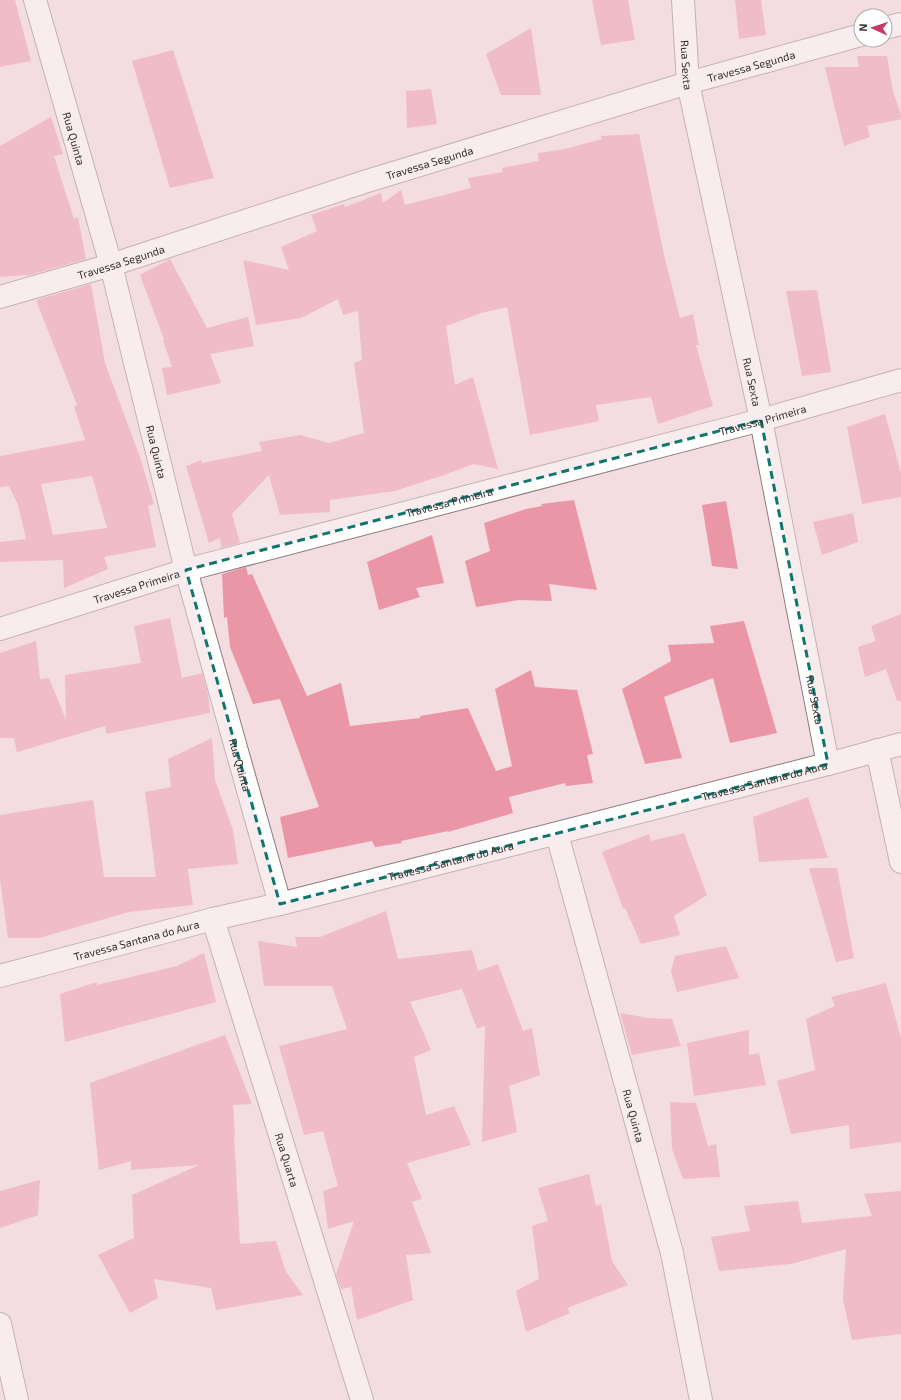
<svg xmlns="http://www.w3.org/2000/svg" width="901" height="1400" font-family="'Exo 2',sans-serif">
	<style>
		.building { fill: #eb96a7; fill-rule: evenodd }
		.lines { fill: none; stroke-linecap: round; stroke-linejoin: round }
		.minor-casing { stroke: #8e7b7e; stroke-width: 24 }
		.tertiary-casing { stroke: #8e7b7e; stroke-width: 24 }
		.minor { stroke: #fff; stroke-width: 22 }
		.tertiary { stroke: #fff; stroke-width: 22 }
		.marked { fill: none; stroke: #0f766e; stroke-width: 3; stroke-dasharray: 8 5; stroke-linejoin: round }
		.labels { text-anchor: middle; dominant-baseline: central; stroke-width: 3; stroke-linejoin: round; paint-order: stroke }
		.street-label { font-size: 11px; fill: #352d2e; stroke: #fff }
	</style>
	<rect width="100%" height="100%" fill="#f3dde1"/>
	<path class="building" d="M0 0H15L31 61 0 67Z
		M592 0H628L635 40 601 45Z
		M735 0H761L766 35 739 39Z
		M531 28 541 95H501L486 54Z
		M173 50 214 178 170 188 132 61Z
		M857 56H887L893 92 901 114V119L867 126 870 137 844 146 825 67H859Z
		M431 89 437 124 407 128 406 91Z
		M51 117 63 154 54 156 74 219 78 217 86 259 27 276V275L0 277V146Z
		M639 134 664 255 680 318 693 314 699 345H696L713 406 658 424 651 397 596 405 599 421 530 435 507 307 481 313 446 326 455 385 473 377 498 469 474 464 444 475 395 491 330 500V512L280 515 269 475 232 514 240 543 221 548 220 538 209 543 186 466 201 460 202 463 262 451 259 442 300 435 329 443 364 433 354 363 362 360 358 311 343 315 338 299 301 318 256 325 243 260 289 270 281 247 317 231 311 215 344 204 345 207 381 193 383 203 401 190 405 205 471 188 468 178 503 172 502 168 539 161 538 153 565 149 602 139 601 136Z
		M170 259 207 328 248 317 254 346 210 354 221 383 167 395 162 368 172 367 163 340 164 339 140 275Z
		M91 284 105 363 140 457 154 504 148 506 156 547 104 557 108 569 64 588 63 560 0 562V542L26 539 18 505 9 486 0 487V456L85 440 74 407 77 405 36 300ZM92 476 107 528 53 535 41 484Z
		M817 290 831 372 802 376 786 291Z
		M885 414 901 473V497L862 504 847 427Z
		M574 500 597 590 549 584 552 601 519 600 476 607 465 561 490 551 484 523 526 509 542 506 541 504Z
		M726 501 738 569 712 566 702 505Z
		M853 513 858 542 822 555 813 522Z
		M432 535 444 583 416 588 420 597 379 610 367 562Z
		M246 567 248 575 252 574 307 696 341 683 350 726 420 718V716L468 708 496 771 512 766 495 689 531 670 535 687 577 690 593 754 587 755 593 783 566 786 565 783 509 797 513 813 448 832V831L401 841 402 843 375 847 372 841 288 858 280 817 319 807 280 699 253 704 230 647 227 617 224 618 222 574Z
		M901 614V701H897L886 669 865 677 858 647 876 641 871 626Z
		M170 618 182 678 202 673 208 694 210 713 106 734 105 726 17 752 14 738H0V653L36 641 40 679 49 678 66 720 65 675 141 663 134 626Z
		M744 621 777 733 730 743 713 678 664 697 682 758 645 764 622 689 671 661 668 645 714 643 710 626Z
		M212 738 215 780 233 830 238 864 188 869 193 905 129 912 39 938H8L0 879V815L93 800 104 877H156L145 792 171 787 168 759Z
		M808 797 828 858 759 862 753 817Z
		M684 833 707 895 674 916 680 935 641 944 625 908H623L602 852 649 834 651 841Z
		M809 868H837L854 958 836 962Z
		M386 911 398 959 472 950 478 971 498 964 523 1031 532 1028 540 1075 509 1086 517 1132 482 1142 485 1026 477 1029 462 989 410 1002 431 1050 414 1057 426 1115 454 1106 471 1145 407 1163 422 1199 412 1202 431 1253 406 1255 413 1300 357 1320 351 1287 341 1289 336 1274 354 1221 328 1229 323 1191 338 1186 323 1131 304 1135 279 1046 347 1029 332 986H264L258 941 297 947 295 937H320Z
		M726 946 739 978 677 992 671 971 675 956Z
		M204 953 216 1002 65 1042 60 994 97 982V985L177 966Z
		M886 983 901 1038V1142L850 1149 849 1125 791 1134 777 1081 815 1070 806 1019 835 1006 831 997Z
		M620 1013 648 1018 672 1019 681 1046 632 1055Z
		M749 1030V1055L759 1053 766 1085 694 1096 687 1043Z
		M225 1035 252 1104 233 1105 235 1135H234L240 1244 276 1241 286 1272 303 1295 216 1310 211 1288 154 1279 158 1298 130 1313 98 1255 134 1238 132 1195 199 1165 131 1170V1161L99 1170 90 1083Z
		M670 1102 696 1103 708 1146 716 1144 720 1177 683 1179 672 1149Z
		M589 1174 596 1206 601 1204 612 1261 628 1285 567 1308 570 1313 526 1332 516 1291 539 1279 532 1226 548 1221 538 1188Z
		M40 1180 38 1215 0 1228V1191Z
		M901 1191V1334L852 1340 843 1300 846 1249 791 1264 719 1271 711 1237 750 1231 744 1206 798 1201 802 1223 872 1216 864 1194Z"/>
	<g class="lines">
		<defs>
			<g id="minor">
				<path id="s1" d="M35 0 111 265 186 570 280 904"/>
				<path d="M885 28 901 24"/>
				<path id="s2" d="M0 297 111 265 364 182 688 83 861 35"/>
				<path id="s3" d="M0 629 186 570 761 420 901 380"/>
				<path d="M877 750 901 862"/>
				<path id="s4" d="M557 834 672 1253 701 1400"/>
				<path id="s5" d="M213 919 362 1400"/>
				<path d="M0 1324 17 1400"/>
			</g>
			<g id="tertiary">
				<path id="s6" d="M683 0 688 83 761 420 828 764"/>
				<path id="s7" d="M0 976 213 919 280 904 843 760 901 744"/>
			</g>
		</defs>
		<use href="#minor" class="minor-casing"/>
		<use href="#tertiary" class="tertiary-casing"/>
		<use href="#minor" class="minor"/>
		<use href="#tertiary" class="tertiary"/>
	</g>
	<path d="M0 0H901V1400H0ZM761 420 828 764 280 904 186 570Z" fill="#f3dde1" fill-opacity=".55" fill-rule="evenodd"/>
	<path class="marked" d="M761 420 828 764 280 904 186 570Z"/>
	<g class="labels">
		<g class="street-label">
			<text stroke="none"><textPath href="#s6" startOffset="65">Rua Sexta</textPath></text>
			<text stroke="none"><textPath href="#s2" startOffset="786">Travessa Segunda</textPath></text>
			<text stroke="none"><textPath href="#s1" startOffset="144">Rua Quinta</textPath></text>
			<text stroke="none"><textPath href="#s2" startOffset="450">Travessa Segunda</textPath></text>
			<text stroke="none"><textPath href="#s2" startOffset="126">Travessa Segunda</textPath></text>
			<text stroke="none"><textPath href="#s6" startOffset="389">Rua Sexta</textPath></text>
			<text stroke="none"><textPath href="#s3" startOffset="791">Travessa Primeira</textPath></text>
			<text stroke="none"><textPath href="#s1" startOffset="468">Rua Quinta</textPath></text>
			<text stroke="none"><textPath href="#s3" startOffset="467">Travessa Primeira</textPath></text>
			<text stroke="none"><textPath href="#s3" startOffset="143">Travessa Primeira</textPath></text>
			<text stroke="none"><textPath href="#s6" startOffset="713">Rua Sexta</textPath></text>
			<text stroke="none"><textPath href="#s1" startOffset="792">Rua Quinta</textPath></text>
			<text stroke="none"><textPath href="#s7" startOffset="789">Travessa Santana do Aura</textPath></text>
			<text stroke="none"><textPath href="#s7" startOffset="465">Travessa Santana do Aura</textPath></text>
			<text stroke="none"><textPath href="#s7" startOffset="141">Travessa Santana do Aura</textPath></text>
			<text stroke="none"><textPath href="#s4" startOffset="292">Rua Quinta</textPath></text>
			<text stroke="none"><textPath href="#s5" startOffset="252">Rua Quarta</textPath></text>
		</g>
	</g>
	<g transform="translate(873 28) rotate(273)"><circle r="19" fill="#ffffff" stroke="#aeabab"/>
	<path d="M0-3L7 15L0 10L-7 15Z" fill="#c73965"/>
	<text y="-6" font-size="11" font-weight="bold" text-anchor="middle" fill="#352d2e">N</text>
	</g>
</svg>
